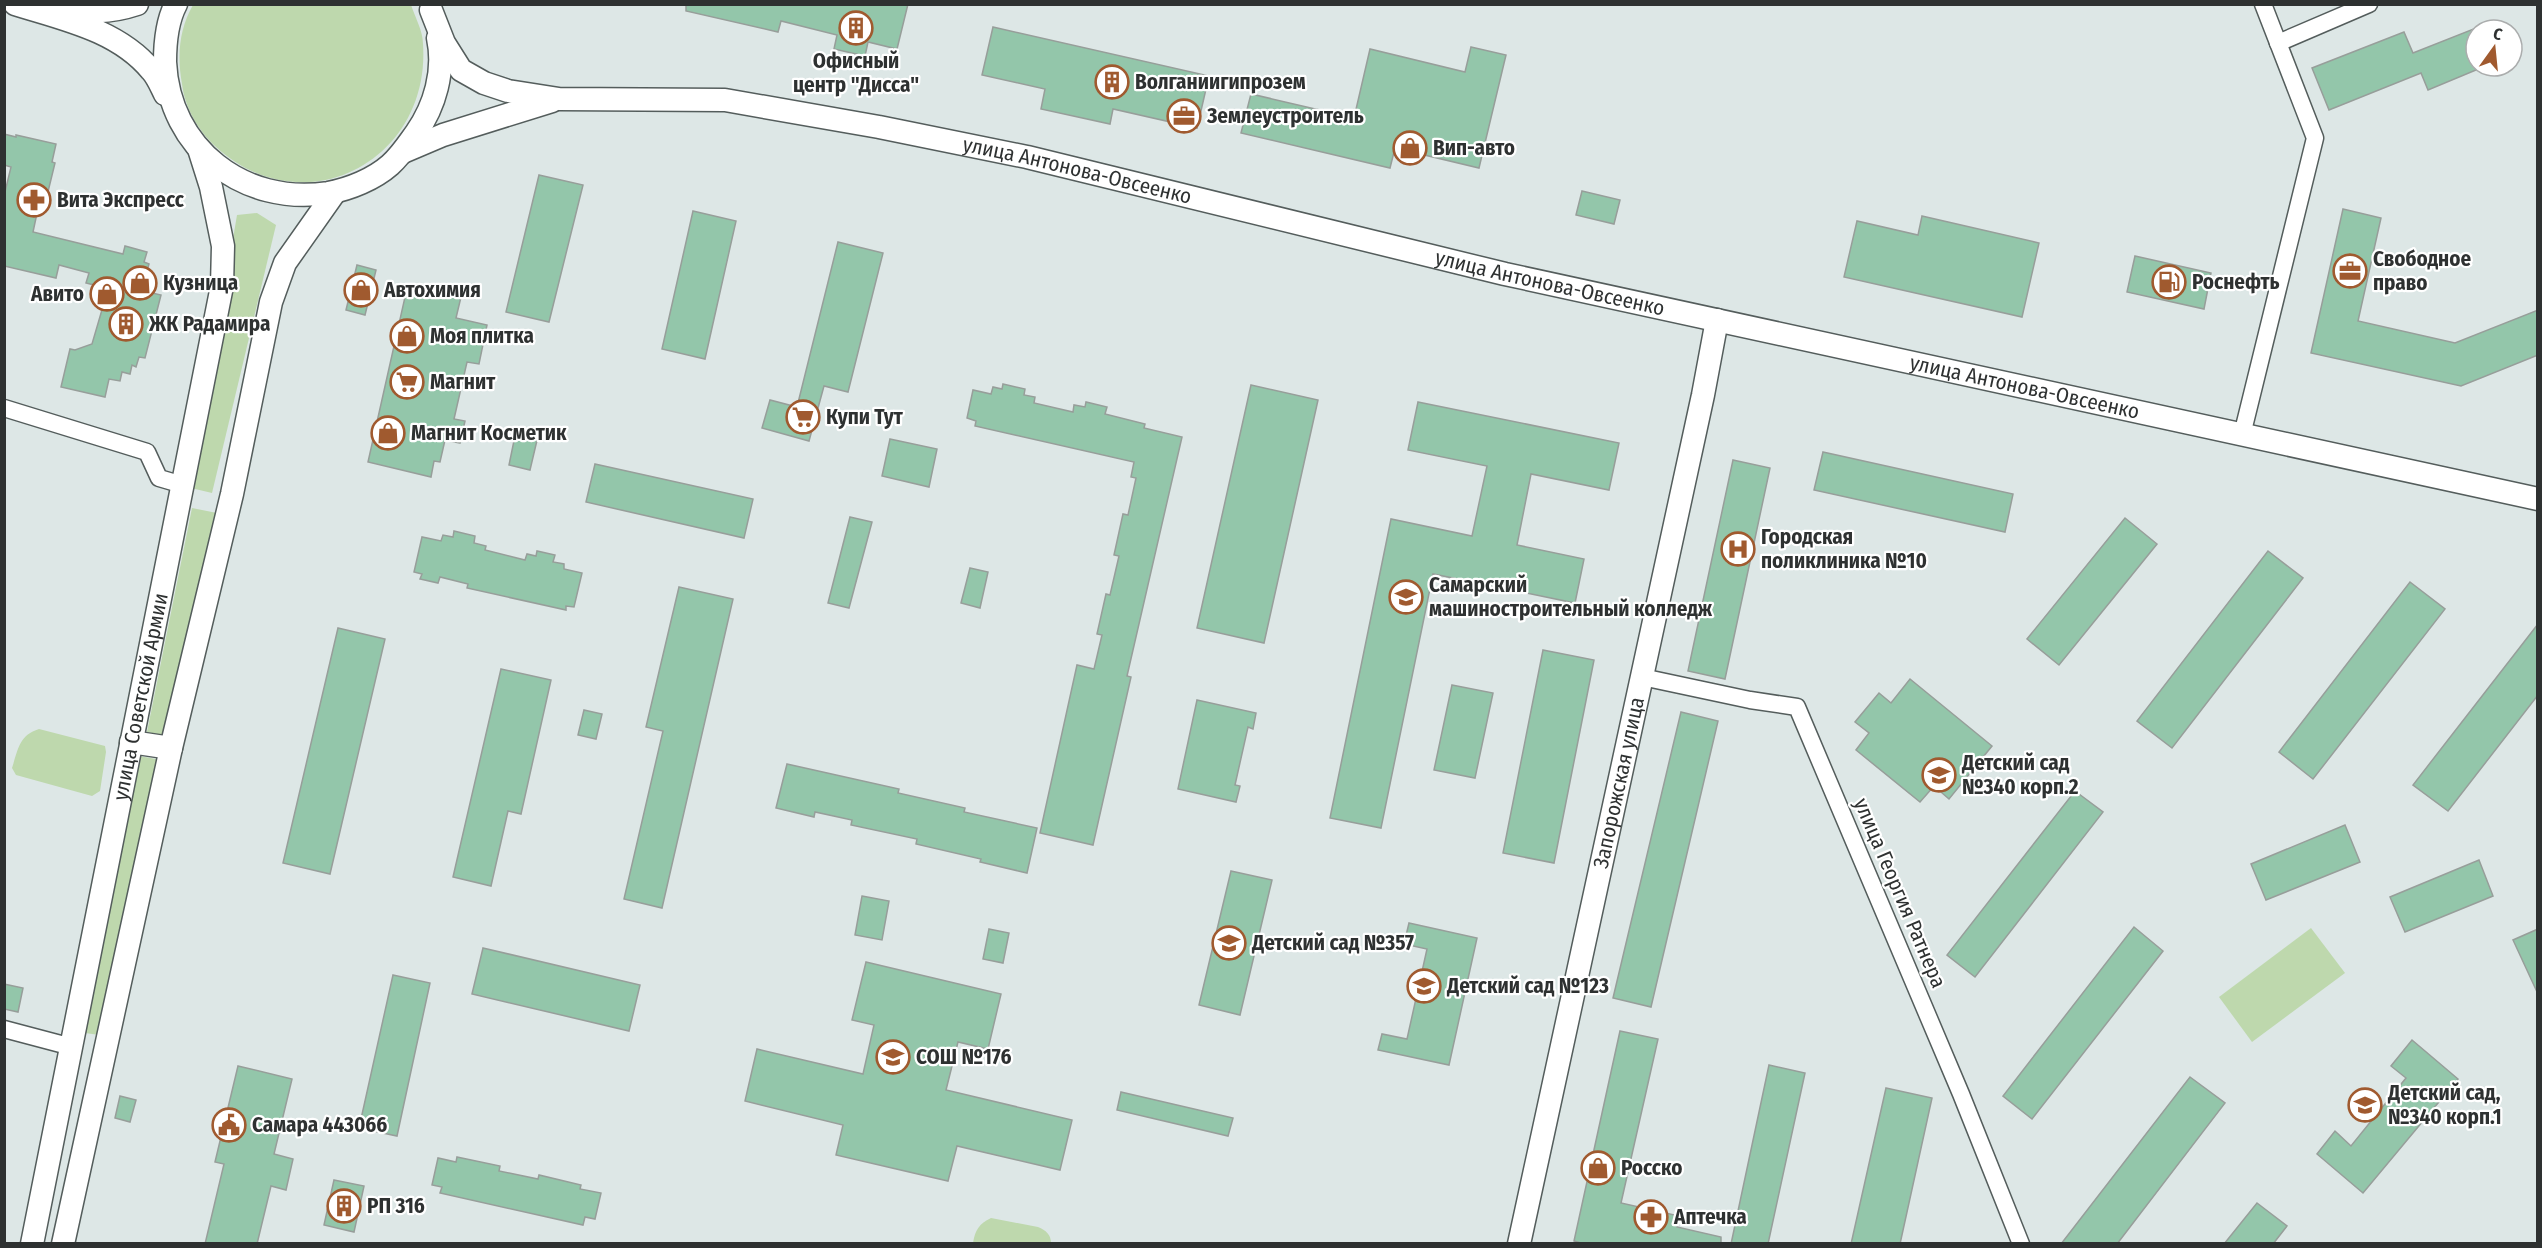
<svg xmlns="http://www.w3.org/2000/svg" width="2542" height="1248" font-family="'Fira Sans Condensed',sans-serif">
  <style>
    .green { fill: #bed8ad }
    .building { fill: #93c6aa; stroke: #979e9a; stroke-width: 1.5 }
    .lines { fill: none; stroke-linecap: round; stroke-linejoin: round }
    .street-casing { stroke: #545d5c; stroke-width: 19 }
    .secondary-casing { stroke: #545d5c; stroke-width: 25 }
    .street { stroke: #fff; stroke-width: 16 }
    .secondary { stroke: #fff; stroke-width: 22 }
    .labels { text-anchor: middle; dominant-baseline: central; stroke-width: 4.5; stroke-linejoin: round; paint-order: stroke }
    .poi-label { font-size: 21px; font-weight: bold; fill: #2e3131; stroke: #fff; text-anchor: start }
    .street-label { font-size: 21px; fill: #2e3131; stroke: #fff }
  </style>
  <rect width="100%" height="100%" fill="#dde7e6"/>
  <g class="green">
    <path d="M 193,5 L 411,5 C 415,17 423,31 423,44 C 431,161 303,228 215,146 C 198,130 185,108 182,84 C 177,56 179,29 193,5 Z"/>
    <polygon points="257,213 276,225 212,493 191,488 237,215"/>
    <polygon points="192,508 217,513 172,737 147,732"/>
    <path d="M 39,729 L 105,746 L 106,752 L 100,791 L 92,796 L 16,775 L 12,768 C 18,750 19,735 39,729 Z"/>
    <polygon points="139,756 167,761 107,1036 85,1033"/>
    <polygon points="2311,928 2345,973 2252,1042 2219,997"/>
    <path d="M 991,1218 L 1038,1227 C 1046,1230 1051,1235 1051,1243 L 973,1243 C 975,1230 979,1224 991,1218 Z"/>
  </g>
  <g class="building">
    <polygon points="686,4 908,4 897,49 868,42 865,56 834,49 837,35 781,21 778,32 686,11"/>
    <polygon points="993,27 1209,76 1197,128 1113,109 1110,124 1041,109 1045,89 982,75"/>
    <polygon points="2476,28 2476,70 2428,90 2421,73 2329,110 2312,68 2404,32 2413,53"/>
    <polygon points="1471,47 1506,55 1479,168 1395,148 1390,168 1241,133 1251,94 1354,118 1370,49 1465,72"/>
    <polygon points="4,134 16,137 16,135 56,144 52,162 55,163 46,200 40,199 33,232 123,254 125,246 147,252 144,262 149,264 144,281 155,284 152,293 161,295 145,358 139,357 136,367 132,365 130,374 122,372 120,381 109,379 105,397 61,387 70,349 75,350 92,344 104,303 94,285 86,283 89,273 59,265 56,278 4,266 4,196 11,167 4,165"/>
    <polygon points="539,175 583,185 549,322 506,312"/>
    <polygon points="1582,191 1620,200 1614,224 1576,215"/>
    <polygon points="2343,209 2381,218 2358,321 2455,343 2538,310 2538,355 2461,386 2311,353"/>
    <polygon points="693,211 736,221 705,359 662,349"/>
    <polygon points="1922,216 2039,243 2022,317 1844,277 1857,221 1918,235"/>
    <polygon points="838,242 883,253 848,392 824,386 809,441 762,428 770,400 797,407"/>
    <polygon points="2135,256 2211,273 2204,309 2127,292"/>
    <polygon points="357,265 376,270 365,315 346,310"/>
    <polygon points="424,287 461,297 456,318 487,325 479,364 467,362 454,419 465,421 460,443 445,440 440,462 434,461 431,477 368,462 405,297 412,298 417,291"/>
    <polygon points="1003,384 1025,389 1024,395 1035,397 1034,403 1073,412 1074,405 1085,407 1086,402 1107,407 1105,414 1145,424 1144,428 1182,437 1127,676 1131,677 1093,845 1040,833 1077,665 1094,669 1102,635 1097,634 1106,594 1110,595 1119,556 1114,555 1123,514 1128,515 1136,478 1131,477 1134,462 975,426 976,421 967,418 973,390 991,394 993,387 1002,389"/>
    <polygon points="1251,385 1318,400 1264,643 1197,628"/>
    <polygon points="1418,402 1619,443 1609,490 1531,474 1517,545 1584,559 1575,603 1433,574 1381,828 1330,818 1391,519 1472,536 1487,466 1408,450"/>
    <polygon points="516,431 538,436 530,470 509,465"/>
    <polygon points="890,439 937,449 929,487 882,476"/>
    <polygon points="1823,452 2013,494 2005,532 1814,490"/>
    <polygon points="1733,460 1770,468 1725,679 1688,671"/>
    <polygon points="595,464 753,499 744,538 586,502"/>
    <polygon points="850,517 872,522 849,608 828,603"/>
    <polygon points="2125,518 2157,544 2059,665 2027,639"/>
    <polygon points="454,531 475,536 474,543 486,546 485,550 525,560 527,554 536,556 537,551 555,555 553,562 564,564 564,569 582,573 574,607 566,606 566,610 467,588 468,584 440,577 438,583 420,579 422,574 414,572 422,537 441,541 443,535 453,537"/>
    <polygon points="2268,551 2303,578 2172,748 2137,721"/>
    <polygon points="970,568 988,572 980,608 961,603"/>
    <polygon points="2410,582 2445,609 2313,779 2279,752"/>
    <polygon points="679,587 733,599 662,908 624,899 663,731 646,727"/>
    <polygon points="2538,624 2538,695 2448,811 2413,785"/>
    <polygon points="338,628 385,639 330,874 283,863"/>
    <polygon points="1543,650 1594,660 1554,863 1503,853"/>
    <polygon points="501,669 551,680 521,814 508,811 491,886 453,877"/>
    <polygon points="1910,679 1992,746 1949,799 1934,786 1920,802 1856,750 1869,733 1855,722 1879,693 1891,703"/>
    <polygon points="1452,685 1493,693 1475,778 1434,770"/>
    <polygon points="1197,700 1256,713 1253,729 1248,727 1235,785 1240,786 1236,802 1178,789"/>
    <polygon points="584,710 602,714 596,739 578,735"/>
    <polygon points="1681,712 1718,721 1651,1007 1613,998"/>
    <polygon points="787,764 899,789 898,793 965,808 964,812 1037,828 1027,873 980,862 981,859 916,844 917,839 851,825 852,820 815,812 814,817 776,808"/>
    <polygon points="2075,791 2103,812 1975,977 1947,955"/>
    <polygon points="2345,825 2360,862 2266,900 2251,864"/>
    <polygon points="2479,860 2493,896 2405,932 2390,897"/>
    <polygon points="1231,871 1272,880 1240,1015 1199,1005"/>
    <polygon points="862,896 889,901 882,940 855,935"/>
    <polygon points="1409,923 1477,938 1449,1065 1378,1050 1382,1034 1407,1039 1427,949 1404,944"/>
    <polygon points="2134,927 2163,951 2032,1119 2003,1096"/>
    <polygon points="989,929 1009,933 1003,963 983,959"/>
    <polygon points="2538,929 2538,994 2513,940"/>
    <polygon points="483,948 640,985 629,1031 472,994"/>
    <polygon points="866,962 1001,994 988,1049 958,1042 946,1090 1072,1120 1060,1170 957,1146 948,1181 836,1155 843,1125 745,1101 757,1049 863,1074 874,1025 852,1020"/>
    <polygon points="393,975 430,983 397,1136 359,1128"/>
    <polygon points="4,984 23,988 18,1012 4,1009"/>
    <polygon points="1620,1031 1658,1039 1621,1203 1679,1216 1677,1227 1721,1237 1721,1244 1584,1244 1574,1241"/>
    <polygon points="2412,1040 2458,1079 2363,1193 2317,1154 2335,1131 2351,1146 2406,1078 2391,1066"/>
    <polygon points="1769,1065 1805,1073 1768,1244 1731,1244"/>
    <polygon points="238,1066 292,1079 274,1154 293,1159 286,1190 271,1186 257,1244 205,1244 224,1164 215,1162"/>
    <polygon points="2190,1077 2225,1103 2117,1244 2061,1244"/>
    <polygon points="1886,1088 1932,1098 1900,1244 1851,1244"/>
    <polygon points="1121,1092 1233,1118 1228,1136 1117,1110"/>
    <polygon points="120,1096 136,1100 130,1122 115,1118"/>
    <polygon points="457,1157 500,1166 499,1171 538,1179 539,1175 581,1185 580,1189 601,1193 595,1219 585,1217 583,1225 440,1193 442,1187 432,1185 438,1158 456,1162"/>
    <polygon points="334,1180 364,1186 354,1232 324,1225"/>
    <polygon points="2257,1203 2287,1226 2273,1244 2224,1244"/>
  </g>
  <g class="lines">
    <g class="street-casing">
      <g id="street">
        <polyline points="2278,43 2369,4"/>
        <polyline points="4,408 147,452 159,478 183,485"/>
        <polyline points="2242,435 2315,138 2263,4"/>
        <polyline points="1642,677 1750,700 1797,707 1961,1094 2021,1244"/>
        <polyline points="4,1029 72,1047"/>
      </g>
    </g>
    <g class="secondary-casing">
      <g id="secondary">
        <path d="M 15,4 C 63,19 118,30 151,70 C 157,76 161,86 165,94"/>
        <path d="M 176,4 C 167,21 165,44 165,62 C 169,149 244,206 328,193 C 350,189 374,179 390,165 C 401,155 408,144 416,133 C 435,106 445,71 438,38"/>
        <path d="M 59,8 C 87,13 110,13 137,4"/>
        <path id="s1" d="M 431,10 L 444,43 L 461,70 L 484,83 L 508,91 L 559,99 L 725,100 L 879,127 L 1027,157 L 1505,274 L 2538,499"/>
        <polyline points="403,152 443,135 552,101"/>
        <polyline points="131,742 171,748"/>
        <path id="s2" d="M 32,1244 L 222,286 L 223,246 L 211,187 L 199,149"/>
        <polyline points="63,1244 171,748 232,494 271,302 285,263 335,192"/>
        <path id="s3" d="M 1519,1244 L 1703,395 L 1717,320"/>
      </g>
    </g>
    <use href="#street" class="street"/>
    <use href="#secondary" class="secondary"/>
  </g>
  <defs>
    <g id="building-ring" transform="scale(1.725)"><circle r="9.5" fill="#fff" stroke="#a05a2f" stroke-width="1.5"/><path d="M-4-6H4V6H1V3H-1V6H-4ZM-2.5-4.3h1.7v1.8h-1.7ZM.8-4.3h1.7v1.8H.8ZM-2.5-1h1.7V.8h-1.7ZM.8-1h1.7V.8H.8Z" fill="#a05a2f"/></g>
    <g id="office-ring" transform="scale(1.725)"><circle r="9.5" fill="#fff" stroke="#a05a2f" stroke-width="1.5"/><path d="M-6-3h4V-5.5h4V-3h4V5H-6ZM-1-4.5V-3h2v-1.5ZM-6 0V1H6V0Z" fill="#a05a2f"/></g>
    <g id="shop-ring" transform="scale(1.725)"><circle r="9.5" fill="#fff" stroke="#a05a2f" stroke-width="1.5"/><path d="M-5-2.5h2.3a2.7 3.5 0 0 1 5.4 0H5L5.5 6h-11ZM-1.5-2.5h3a1.5 2.3 0 0 0-3 0Z" fill="#a05a2f"/></g>
    <g id="pharmacy-ring" transform="scale(1.725)"><circle r="9.5" fill="#fff" stroke="#a05a2f" stroke-width="1.5"/><path d="M-2-6h4v4h4v4h-4v4h-4v-4h-4v-4h4Z" fill="#a05a2f"/></g>
    <g id="fuel-ring" transform="scale(1.725)"><circle r="9.5" fill="#fff" stroke="#a05a2f" stroke-width="1.5"/><path d="M-5.5-6h7V0h2V4h1.3V-2.5L3-4.5l.8-.8L6-3V5H2.5V1h-1V6h-7ZM-4.2-4.7v3.2H.2V-4.7Z" fill="#a05a2f"/></g>
    <g id="supermarket-ring" transform="scale(1.725)"><circle r="9.5" fill="#fff" stroke="#a05a2f" stroke-width="1.5"/><path d="M-6-5.5h2.5l.6 2H6L4.5 2H-2.5L-4.4-4H-6ZM-1.5 3.2a1.3 1.3 0 1 0 .1 0ZM3 3.2a1.3 1.3 0 1 0 .1 0Z" fill="#a05a2f"/></g>
    <g id="hospital-ring" transform="scale(1.725)"><circle r="9.5" fill="#fff" stroke="#a05a2f" stroke-width="1.5"/><path d="M-5-5h3v3.5h4V-5h3V5h-3V1.5h-4V5h-3Z" fill="#a05a2f"/></g>
    <g id="university-ring" transform="scale(1.725)"><circle r="9.5" fill="#fff" stroke="#a05a2f" stroke-width="1.5"/><path d="M0-5L7-2L0 1L-7-2ZM-4 1L0 2.5L4 1V4Q0 6-4 4Z" fill="#a05a2f"/></g>
    <g id="school-ring" transform="scale(1.725)"><circle r="9.5" fill="#fff" stroke="#a05a2f" stroke-width="1.5"/><path d="M0-5L7-2L0 1L-7-2ZM-4 1L0 2.5L4 1V4Q0 6-4 4Z" fill="#a05a2f"/></g>
    <g id="civic-ring" transform="scale(1.725)"><circle r="9.5" fill="#fff" stroke="#a05a2f" stroke-width="1.5"/><path d="M-.6-6.5H3V-4.5H.6V-3L4-1V1h2V6H-6V1h2V-1L-.6-3ZM-1.2 2.5V6h2.4V2.5Z" fill="#a05a2f"/></g>
  </defs>
  <g fill-rule="evenodd">
    <use href="#building-ring" x="856" y="28"/>
    <use href="#building-ring" x="1112" y="82"/>
    <use href="#office-ring" x="1184" y="116"/>
    <use href="#shop-ring" x="1410" y="148"/>
    <use href="#pharmacy-ring" x="34" y="200"/>
    <use href="#office-ring" x="2350" y="271"/>
    <use href="#fuel-ring" x="2169" y="282"/>
    <use href="#shop-ring" x="140" y="283"/>
    <use href="#shop-ring" x="361" y="290"/>
    <use href="#shop-ring" x="107" y="294"/>
    <use href="#building-ring" x="126" y="324"/>
    <use href="#shop-ring" x="407" y="336"/>
    <use href="#supermarket-ring" x="407" y="382"/>
    <use href="#supermarket-ring" x="803" y="417"/>
    <use href="#shop-ring" x="388" y="433"/>
    <use href="#hospital-ring" x="1738" y="549"/>
    <use href="#university-ring" x="1406" y="597"/>
    <use href="#school-ring" x="1939" y="775"/>
    <use href="#school-ring" x="1229" y="943"/>
    <use href="#school-ring" x="1424" y="986"/>
    <use href="#school-ring" x="893" y="1057"/>
    <use href="#school-ring" x="2365" y="1105"/>
    <use href="#civic-ring" x="229" y="1125"/>
    <use href="#shop-ring" x="1598" y="1168"/>
    <use href="#building-ring" x="344" y="1206"/>
    <use href="#pharmacy-ring" x="1651" y="1217"/>
  </g>
  <g class="labels">
    <g class="poi-label">
      <text x="856" y="61" text-anchor="middle">Офисный<tspan x="856" dy="24">центр "Дисса"</tspan></text>
      <text x="1135" y="82">Волганиигипрозем</text>
      <text x="1207" y="116">Землеустроитель</text>
      <text x="1433" y="148">Вип-авто</text>
      <text x="57" y="200">Вита Экспресс</text>
      <text x="2373" y="259">Свободное<tspan x="2373" dy="24">право</tspan></text>
      <text x="2192" y="282">Роснефть</text>
      <text x="163" y="283">Кузница</text>
      <text x="384" y="290">Автохимия</text>
      <text x="84" y="294" text-anchor="end">Авито</text>
      <text x="149" y="324">ЖК Радамира</text>
      <text x="430" y="336">Моя плитка</text>
      <text x="430" y="382">Магнит</text>
      <text x="826" y="417">Купи Тут</text>
      <text x="411" y="433">Магнит Косметик</text>
      <text x="1761" y="537">Городская<tspan x="1761" dy="24">поликлиника №10</tspan></text>
      <text x="1429" y="585">Самарский<tspan x="1429" dy="24">машиностроительный колледж</tspan></text>
      <text x="1962" y="763">Детский сад<tspan x="1962" dy="24">№340 корп.2</tspan></text>
      <text x="1252" y="943">Детский сад №357</text>
      <text x="1447" y="986">Детский сад №123</text>
      <text x="916" y="1057">СОШ №176</text>
      <text x="2388" y="1093">Детский сад,<tspan x="2388" dy="24">№340 корп.1</tspan></text>
      <text x="252" y="1125">Самара 443066</text>
      <text x="1621" y="1168">Росско</text>
      <text x="367" y="1206">РП 316</text>
      <text x="1674" y="1217">Аптечка</text>
    </g>
    <g class="street-label">
      <text stroke="none"><textPath href="#s1" startOffset="696">улица Антонова-Овсеенко</textPath></text>
      <text stroke="none"><textPath href="#s1" startOffset="1182">улица Антонова-Овсеенко</textPath></text>
      <text stroke="none"><textPath href="#s1" startOffset="1668">улица Антонова-Овсеенко</textPath></text>
      <text stroke="none"><textPath href="#s2" startOffset="558">улица Советской Армии</textPath></text>
      <text stroke="none"><textPath href="#s3" startOffset="472">Запорожская улица</textPath></text>
      <text transform="translate(1900 893) rotate(67)">улица Георгия Ратнера</text>
    </g>
  </g>
  <rect width="2542" height="1248" fill="none" stroke="#2e3131" stroke-width="12"/>
  <g transform="translate(2494 48) rotate(15)"><circle r="28" fill="#ffffff" stroke="#abadad" stroke-width="1.5"/>
  <path d="M0-4.5L10 22L0 15L-10 22Z" fill="#a05a2f"/>
  <text y="-9" font-size="16" font-weight="bold" text-anchor="middle" fill="#2e3131">С</text>
  </g>
</svg>
